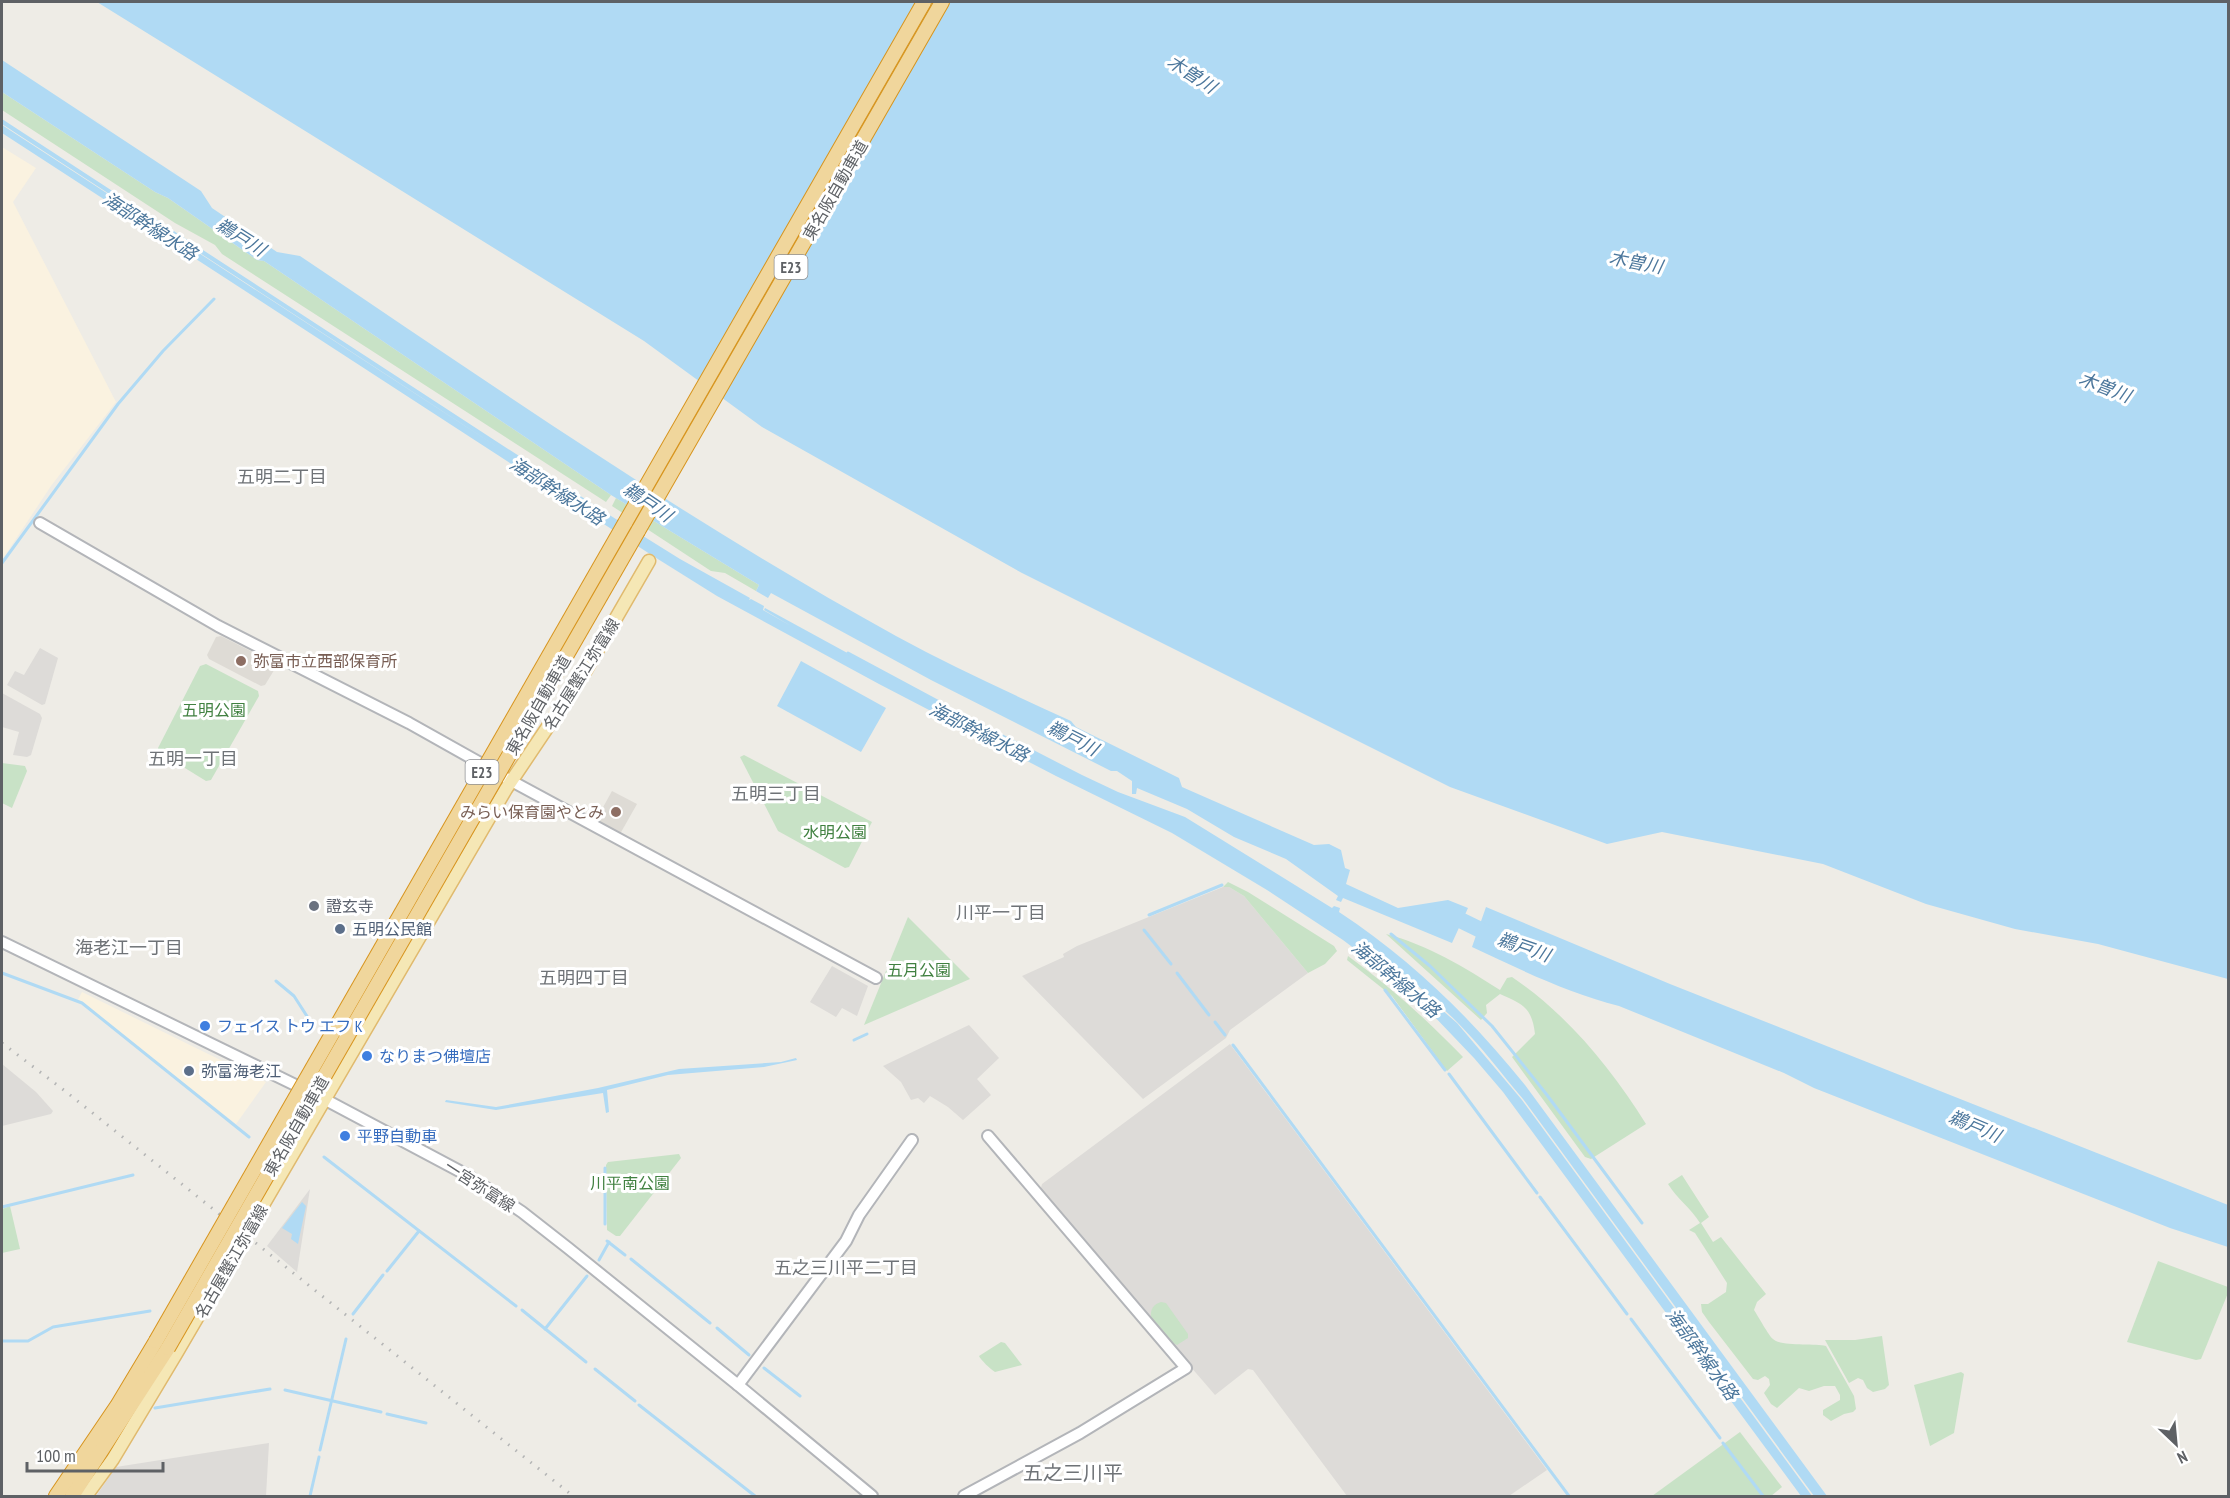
<svg xmlns="http://www.w3.org/2000/svg" width="2230" height="1498" font-family="'PT Sans Narrow','Noto Sans JP',sans-serif">
  <style>
    .commercial { fill: #faf2e0 }
    .industrial { fill: #dddbd8 }
    .education { fill: #dedbd5 }
    .green { fill: #c8e2c6 }
    .water { fill: #b0daf4 }
    .lines { fill: none; stroke-linecap: round; stroke-linejoin: round }
    .stream { stroke: #b0daf4; stroke-width: 3 }
    .river { stroke: #b0daf4; stroke-width: 16 }
    .secondary-casing { stroke: #b3b5b9; stroke-width: 14 }
    .primary-casing { stroke: #e0ba6e; stroke-width: 15 }
    .highway-casing { stroke: #d7941d; stroke-width: 16 }
    .secondary { stroke: #fff; stroke-width: 10 }
    .primary { stroke: #f5e7b5; stroke-width: 12 }
    .highway { stroke: #f0d69c; stroke-width: 14 }
    .rail { stroke: #b4b5b5; stroke-width: 3; stroke-dasharray: 1.5 8; stroke-linecap: butt }
    .highway-bridge-casing { stroke: #d7941d; stroke-width: 16; stroke-linecap: butt }
    .highway-bridge { stroke: #f0d69c; stroke-width: 14 }
    .education-dot { fill: #8d6e63; stroke: #fff; stroke-width: 2 }
    .worship-dot { fill: #6b7280; stroke: #fff; stroke-width: 2 }
    .service-dot { fill: #5c6f8a; stroke: #fff; stroke-width: 2 }
    .shop-dot { fill: #3f7fe0; stroke: #fff; stroke-width: 2 }
    .labels { text-anchor: middle; dominant-baseline: central; stroke-width: 6; stroke-linejoin: round; paint-order: stroke }
    .shield { fill: #fff; stroke: #8e9093; stroke-width: 1.5 }
    .shield-label { font-size: 15px; font-weight: bold; fill: #5e6165 }
    .street-label { font-size: 16px; fill: #5e6165; stroke: #fff }
    .education-label { font-size: 16px; fill: #785e54; stroke: #fff; text-anchor: start }
    .park-label { font-size: 16px; fill: #418141; stroke: #fff }
    .worship-label { font-size: 16px; fill: #5b616d; stroke: #fff; text-anchor: start }
    .service-label { font-size: 16px; fill: #4e5e75; stroke: #fff; text-anchor: start }
    .shop-label { font-size: 16px; fill: #366cbe; stroke: #fff; text-anchor: start }
    .water-label { font-size: 18px; font-style: italic; fill: #4c779c; stroke: #fff }
    .neighbourhood-label { font-size: 18px; fill: #6f7377; stroke: #fff }
    .quarter-label { font-size: 20px; fill: #6f7377; stroke: #fff }
  </style>
  <rect width="100%" height="100%" fill="#eeece6"/>
  <g class="commercial">
    <polygon points="2,147 36,168 13,202 116,402 51,486 2,560"/>
    <polygon points="82,992 198,1049 266,1082 236,1124 78,1000"/>
  </g>
  <g class="industrial">
    <polygon points="40,648 58,658 45,704 42,705 7,685 15,671 24,675"/>
    <polygon points="2,693 40,714 42,718 31,755 27,757 13,755 19,732 2,727"/>
    <polygon points="1223,887 1229,887 1244,896 1308,973 1230,1030 1226,1038 1143,1099 1022,976 1064,957 1063,954 1077,946"/>
    <polygon points="832,966 868,986 857,1016 842,1008 836,1017 810,1002"/>
    <polygon points="969,1025 999,1058 977,1079 991,1095 963,1120 948,1107 930,1096 924,1103 918,1098 911,1100 901,1082 883,1066"/>
    <polygon points="1230,1044 1547,1470 1509,1496 1347,1496 1253,1370 1248,1369 1215,1395 1040,1192 1042,1184"/>
    <polygon points="2,1064 36,1092 53,1111 51,1114 2,1126"/>
    <polygon points="310,1189 297,1272 267,1246"/>
    <polygon points="269,1443 266,1496 96,1496 116,1467"/>
  </g>
  <g class="education">
    <polygon points="221,636 274,663 276,667 265,685 261,686 209,659 207,655 216,637"/>
    <polygon points="612,791 637,804 620,834 596,820"/>
  </g>
  <g class="green">
    <polygon points="2,92 155,192 168,198 257,260 264,261 611,495 606,502 222,254 215,245 175,223 2,110"/>
    <polygon points="616,498 759,585 756,591 725,573 711,571 612,506"/>
    <polygon points="206,664 258,691 259,696 211,780 206,781 159,752 158,748 200,666"/>
    <polygon points="744,755 872,822 849,867 845,868 778,831 740,757"/>
    <polygon points="2,763 25,766 27,771 12,808 2,803"/>
    <polygon points="1228,882 1248,892 1334,946 1337,951 1325,964 1308,973 1244,896 1229,887 1223,887"/>
    <polygon points="908,917 970,979 864,1025"/>
    <path d="M 1386,934 C 1428,945 1464,967 1500,990 L 1507,978 L 1512,977 C 1567,1014 1611,1068 1646,1124 L 1591,1159 L 1585,1157 L 1512,1057 L 1535,1034 C 1532,1008 1523,1004 1500,994 L 1486,1005 L 1487,1013 L 1481,1020 Z"/>
    <path d="M 1348,956 C 1390,986 1427,1020 1463,1057 L 1447,1071 L 1392,996 L 1347,960 Z"/>
    <polygon points="679,1154 681,1158 620,1236 616,1236 607,1230 606,1165 608,1162"/>
    <path d="M 1682,1175 L 1709,1217 L 1701,1223 L 1713,1242 L 1721,1237 L 1766,1294 L 1757,1302 L 1754,1310 C 1758,1316 1769,1336 1773,1339 C 1781,1347 1814,1343 1826,1346 L 1854,1396 L 1856,1409 L 1853,1412 L 1844,1414 L 1831,1421 L 1823,1415 L 1823,1410 L 1840,1400 L 1840,1395 L 1835,1386 L 1824,1386 L 1809,1391 L 1799,1388 L 1777,1408 L 1771,1404 L 1764,1393 L 1770,1385 L 1769,1379 L 1765,1376 L 1758,1380 L 1753,1379 L 1709,1322 L 1702,1312 L 1701,1304 L 1708,1304 L 1726,1292 L 1727,1283 L 1695,1233 L 1689,1230 L 1700,1223 C 1691,1208 1677,1199 1668,1184 Z"/>
    <polygon points="10,1206 20,1249 2,1253 2,1209"/>
    <polygon points="2158,1261 2228,1287 2228,1293 2201,1359 2196,1360 2127,1342"/>
    <path d="M 1161,1302 L 1166,1303 L 1188,1334 L 1188,1338 L 1177,1345 L 1173,1343 L 1151,1317 C 1150,1309 1154,1304 1161,1302 Z"/>
    <polygon points="1882,1336 1889,1385 1885,1389 1873,1392 1867,1388 1863,1380 1858,1378 1849,1383 1825,1340 1855,1340"/>
    <path d="M 1001,1342 L 1005,1343 L 1022,1365 L 995,1372 C 991,1370 980,1359 979,1356 Z"/>
    <polygon points="1961,1372 1964,1374 1954,1433 1930,1446 1914,1385"/>
    <polygon points="1740,1432 1782,1487 1771,1496 1652,1496"/>
  </g>
  <g class="water">
    <polygon points="97,2 2228,2 2228,979 2098,944 2015,929 1926,904 1823,864 1662,832 1607,844 1450,787 1022,573 762,427 644,341"/>
    <path d="M 2,60 L 201,191 L 212,208 L 277,252 L 300,256 C 495,387 689,522 896,636 C 953,667 1012,694 1071,721 L 1076,727 L 1179,778 L 1182,787 L 1314,845 L 1329,844 L 1341,850 L 1345,868 L 1350,870 L 1346,884 L 1398,908 L 1448,900 L 1468,908 L 1452,943 L 1343,898 L 1341,902 L 1336,900 L 1338,896 L 1286,859 L 1234,837 L 1187,809 L 1137,788 L 1136,794 L 1132,794 L 1132,781 L 1117,771 L 1111,771 L 931,680 L 771,593 L 768,598 L 756,591 L 759,585 L 611,495 L 264,261 L 257,260 L 168,198 L 155,192 L 2,92 Z"/>
    <path d="M 2,119 L 611,516 L 680,559 L 750,598 L 749,600 L 751,599 L 764,606 L 763,610 L 791,626 L 764,610 L 765,608 L 895,679 L 1082,775 L 1118,792 L 1185,817 L 1332,908 L 1334,906 L 1340,908 L 1339,912 C 1413,961 1470,1017 1525,1085 L 1827,1496 L 1814,1496 L 1523,1099 C 1501,1073 1481,1046 1457,1022 C 1431,996 1403,972 1373,950 L 1457,1023 L 1522,1100 L 1812,1496 L 1801,1496 L 1503,1092 L 1474,1058 L 1409,990 L 1343,940 L 1267,890 L 1172,833 L 1056,776 L 879,684 L 717,596 L 653,556 L 2,133 L 2,125 L 591,508 L 2,124 Z"/>
    <polygon points="801,661 886,708 861,752 777,706"/>
    <path d="M 1486,907 L 1670,984 L 2228,1205 L 2228,1247 L 2170,1228 L 1814,1088 L 1784,1073 L 1619,1006 C 1568,993 1519,969 1472,947 Z"/>
    <polygon points="796,1058 797,1060 764,1067 668,1075 607,1090 609,1112 606,1113 603,1093 496,1110 445,1102 446,1100 496,1107 598,1088 679,1069 781,1062"/>
    <polygon points="302,1202 306,1206 298,1244 291,1239 292,1234 282,1228"/>
  </g>
  <g class="lines">
    <g class="stream">
      <polyline points="2,563 118,404 163,351 214,299"/>
      <polyline points="848,653 943,704"/>
      <polyline points="1149,915 1222,885"/>
      <polyline points="1144,930 1171,964"/>
      <polyline points="1391,934 1430,966 1492,1026 1547,1095 1642,1223"/>
      <polyline points="2,973 82,1003 249,1137"/>
      <polyline points="1177,973 1209,1015"/>
      <polyline points="276,981 294,996 312,1024"/>
      <polyline points="1385,990 1445,1070"/>
      <polyline points="1215,1022 1225,1035"/>
      <polyline points="854,1040 867,1034"/>
      <polyline points="1233,1045 1569,1496"/>
      <polyline points="1449,1074 1537,1193"/>
      <polyline points="324,1157 516,1306"/>
      <polyline points="605,1168 605,1224"/>
      <polyline points="1540,1197 1627,1314"/>
      <polyline points="2,1207 133,1175"/>
      <polyline points="607,1241 625,1255"/>
      <polyline points="631,1259 710,1323"/>
      <polyline points="599,1260 609,1242"/>
      <polyline points="387,1271 419,1231"/>
      <polyline points="522,1310 586,1362"/>
      <polyline points="353,1314 383,1275"/>
      <polyline points="1631,1319 1720,1438"/>
      <polyline points="717,1328 749,1355"/>
      <polyline points="545,1329 587,1276"/>
      <polyline points="2,1341 28,1341 53,1327 150,1311"/>
      <polyline points="764,1368 800,1396"/>
      <polyline points="595,1369 635,1401"/>
      <polyline points="285,1390 381,1412"/>
      <polyline points="639,1405 755,1496"/>
      <polyline points="155,1408 270,1389"/>
      <polyline points="387,1414 426,1423"/>
      <polyline points="1723,1443 1763,1496"/>
      <polyline points="320,1450 346,1339"/>
      <polyline points="310,1496 319,1457"/>
    </g>
    <polyline class="river" points="1441,915 1450,915 1497,938"/>
    <g class="secondary-casing">
      <g id="secondary">
        <polyline points="40,523 218,626 409,723 491,769"/>
        <polyline points="504,777 876,978"/>
        <polyline points="2,942 324,1099 467,1175 522,1212 568,1248 738,1385 872,1496"/>
        <polyline points="738,1385 846,1241 859,1215 912,1140"/>
        <polyline points="964,1496 1080,1433 1186,1368 988,1136"/>
      </g>
    </g>
    <g class="primary-casing">
      <polyline id="primary" points="86,1496 113,1459 176,1354 506,789 586,670 649,561"/>
    </g>
    <g class="highway-casing">
      <g id="highway">
        <polyline points="625,523 924,2"/>
        <polyline points="638,531 942,2"/>
        <polyline points="56,1496 117,1406 156,1341"/>
        <polyline points="72,1496 168,1348"/>
      </g>
    </g>
    <use href="#secondary" class="secondary"/>
    <use href="#primary" class="primary"/>
    <use href="#highway" class="highway"/>
    <polyline class="rail" points="2,1043 65,1091 573,1496"/>
    <g class="highway-bridge-casing">
      <g id="highway-bridge">
        <polyline points="156,1341 625,523"/>
        <polyline points="168,1348 638,531"/>
      </g>
    </g>
    <use href="#highway-bridge" class="highway-bridge"/>
  </g>
  <g class="education-dot">
    <circle cx="241" cy="661" r="6"/>
    <circle cx="616" cy="812" r="6"/>
  </g>
  <circle class="worship-dot" cx="314" cy="906" r="6"/>
  <g class="service-dot">
    <circle cx="340" cy="929" r="6"/>
    <circle cx="189" cy="1071" r="6"/>
  </g>
  <g class="shop-dot">
    <circle cx="205" cy="1026" r="6"/>
    <circle cx="367" cy="1056" r="6"/>
    <circle cx="345" cy="1136" r="6"/>
  </g>
  <g class="labels">
    <g class="shield">
      <rect x="774.5" y="255" width="33" height="24" rx="4.5"/>
      <rect x="465.5" y="760" width="33" height="24" rx="4.5"/>
    </g>
    <g class="shield-label">
      <text x="791" y="267">E23</text>
      <text x="482" y="772">E23</text>
    </g>
    <g class="street-label">
      <text transform="translate(835 190) rotate(-60)">東名阪自動車道</text>
      <text transform="translate(581 674) rotate(-58)">名古屋蟹江弥富線</text>
      <text transform="translate(538 705) rotate(-60)">東名阪自動車道</text>
      <text transform="translate(296 1126) rotate(-60)">東名阪自動車道</text>
      <text transform="translate(480 1186) rotate(33)">一宮弥富線</text>
      <text transform="translate(231 1261) rotate(-60)">名古屋蟹江弥富線</text>
    </g>
    <g class="education-label">
      <text x="253" y="661">弥富市立西部保育所</text>
      <text x="604" y="812" text-anchor="end">みらい保育園やとみ</text>
    </g>
    <g class="park-label">
      <text x="214" y="710">五明公園</text>
      <text x="835" y="832">水明公園</text>
      <text x="919" y="970">五月公園</text>
      <text x="630" y="1183">川平南公園</text>
    </g>
    <g class="worship-label">
      <text x="326" y="906">證玄寺</text>
    </g>
    <g class="service-label">
      <text x="352" y="929">五明公民館</text>
      <text x="201" y="1071">弥富海老江</text>
    </g>
    <g class="shop-label">
      <text x="217" y="1026">フェイス トウ エフ K</text>
      <text x="379" y="1056">なりまつ佛壇店</text>
      <text x="357" y="1136">平野自動車</text>
    </g>
    <g class="water-label">
      <text transform="translate(1192 74) rotate(33)">木曽川</text>
      <text transform="translate(150 226) rotate(33)">海部幹線水路</text>
      <text transform="translate(241 237) rotate(32)">鵜戸川</text>
      <text transform="translate(1636 262) rotate(11)">木曽川</text>
      <text transform="translate(2105 387) rotate(21)">木曽川</text>
      <text transform="translate(557 491) rotate(33)">海部幹線水路</text>
      <text transform="translate(648 502) rotate(34)">鵜戸川</text>
      <text transform="translate(979 732) rotate(27)">海部幹線水路</text>
      <text transform="translate(1073 738) rotate(27)">鵜戸川</text>
      <text transform="translate(1524 947) rotate(19)">鵜戸川</text>
      <text transform="translate(1396 979) rotate(40)">海部幹線水路</text>
      <text transform="translate(1975 1126) rotate(23)">鵜戸川</text>
      <text transform="translate(1702 1354) rotate(54)">海部幹線水路</text>
    </g>
    <g class="neighbourhood-label">
      <text x="282" y="476">五明二丁目</text>
      <text x="193" y="758">五明一丁目</text>
      <text x="776" y="793">五明三丁目</text>
      <text x="1001" y="912">川平一丁目</text>
      <text x="129" y="947">海老江一丁目</text>
      <text x="584" y="977">五明四丁目</text>
      <text x="846" y="1267">五之三川平二丁目</text>
    </g>
    <g class="quarter-label">
      <text x="1073" y="1473">五之三川平</text>
    </g>
  </g>
  <rect width="2230" height="1498" fill="none" stroke="#5e6165" stroke-width="6"/>
  <g transform="translate(2176 1444) rotate(154)" stroke="#ffffff" stroke-width="4.5" paint-order="stroke">
  <path d="M0-4.5L10 22L0 15L-10 22Z" fill="#5e6165"/>
  <text y="-9" font-size="16" font-weight="bold" text-anchor="middle" fill="#5e6165">N</text>
  </g>
  <path d="M27 1462v9h136v-9" fill="none" stroke="#5e6165" stroke-width="3"/>
  <text x="36" y="1462" font-size="18" fill="#5e6165" stroke="#ffffff" stroke-width="4.5" paint-order="stroke">100 m</text>
</svg>
